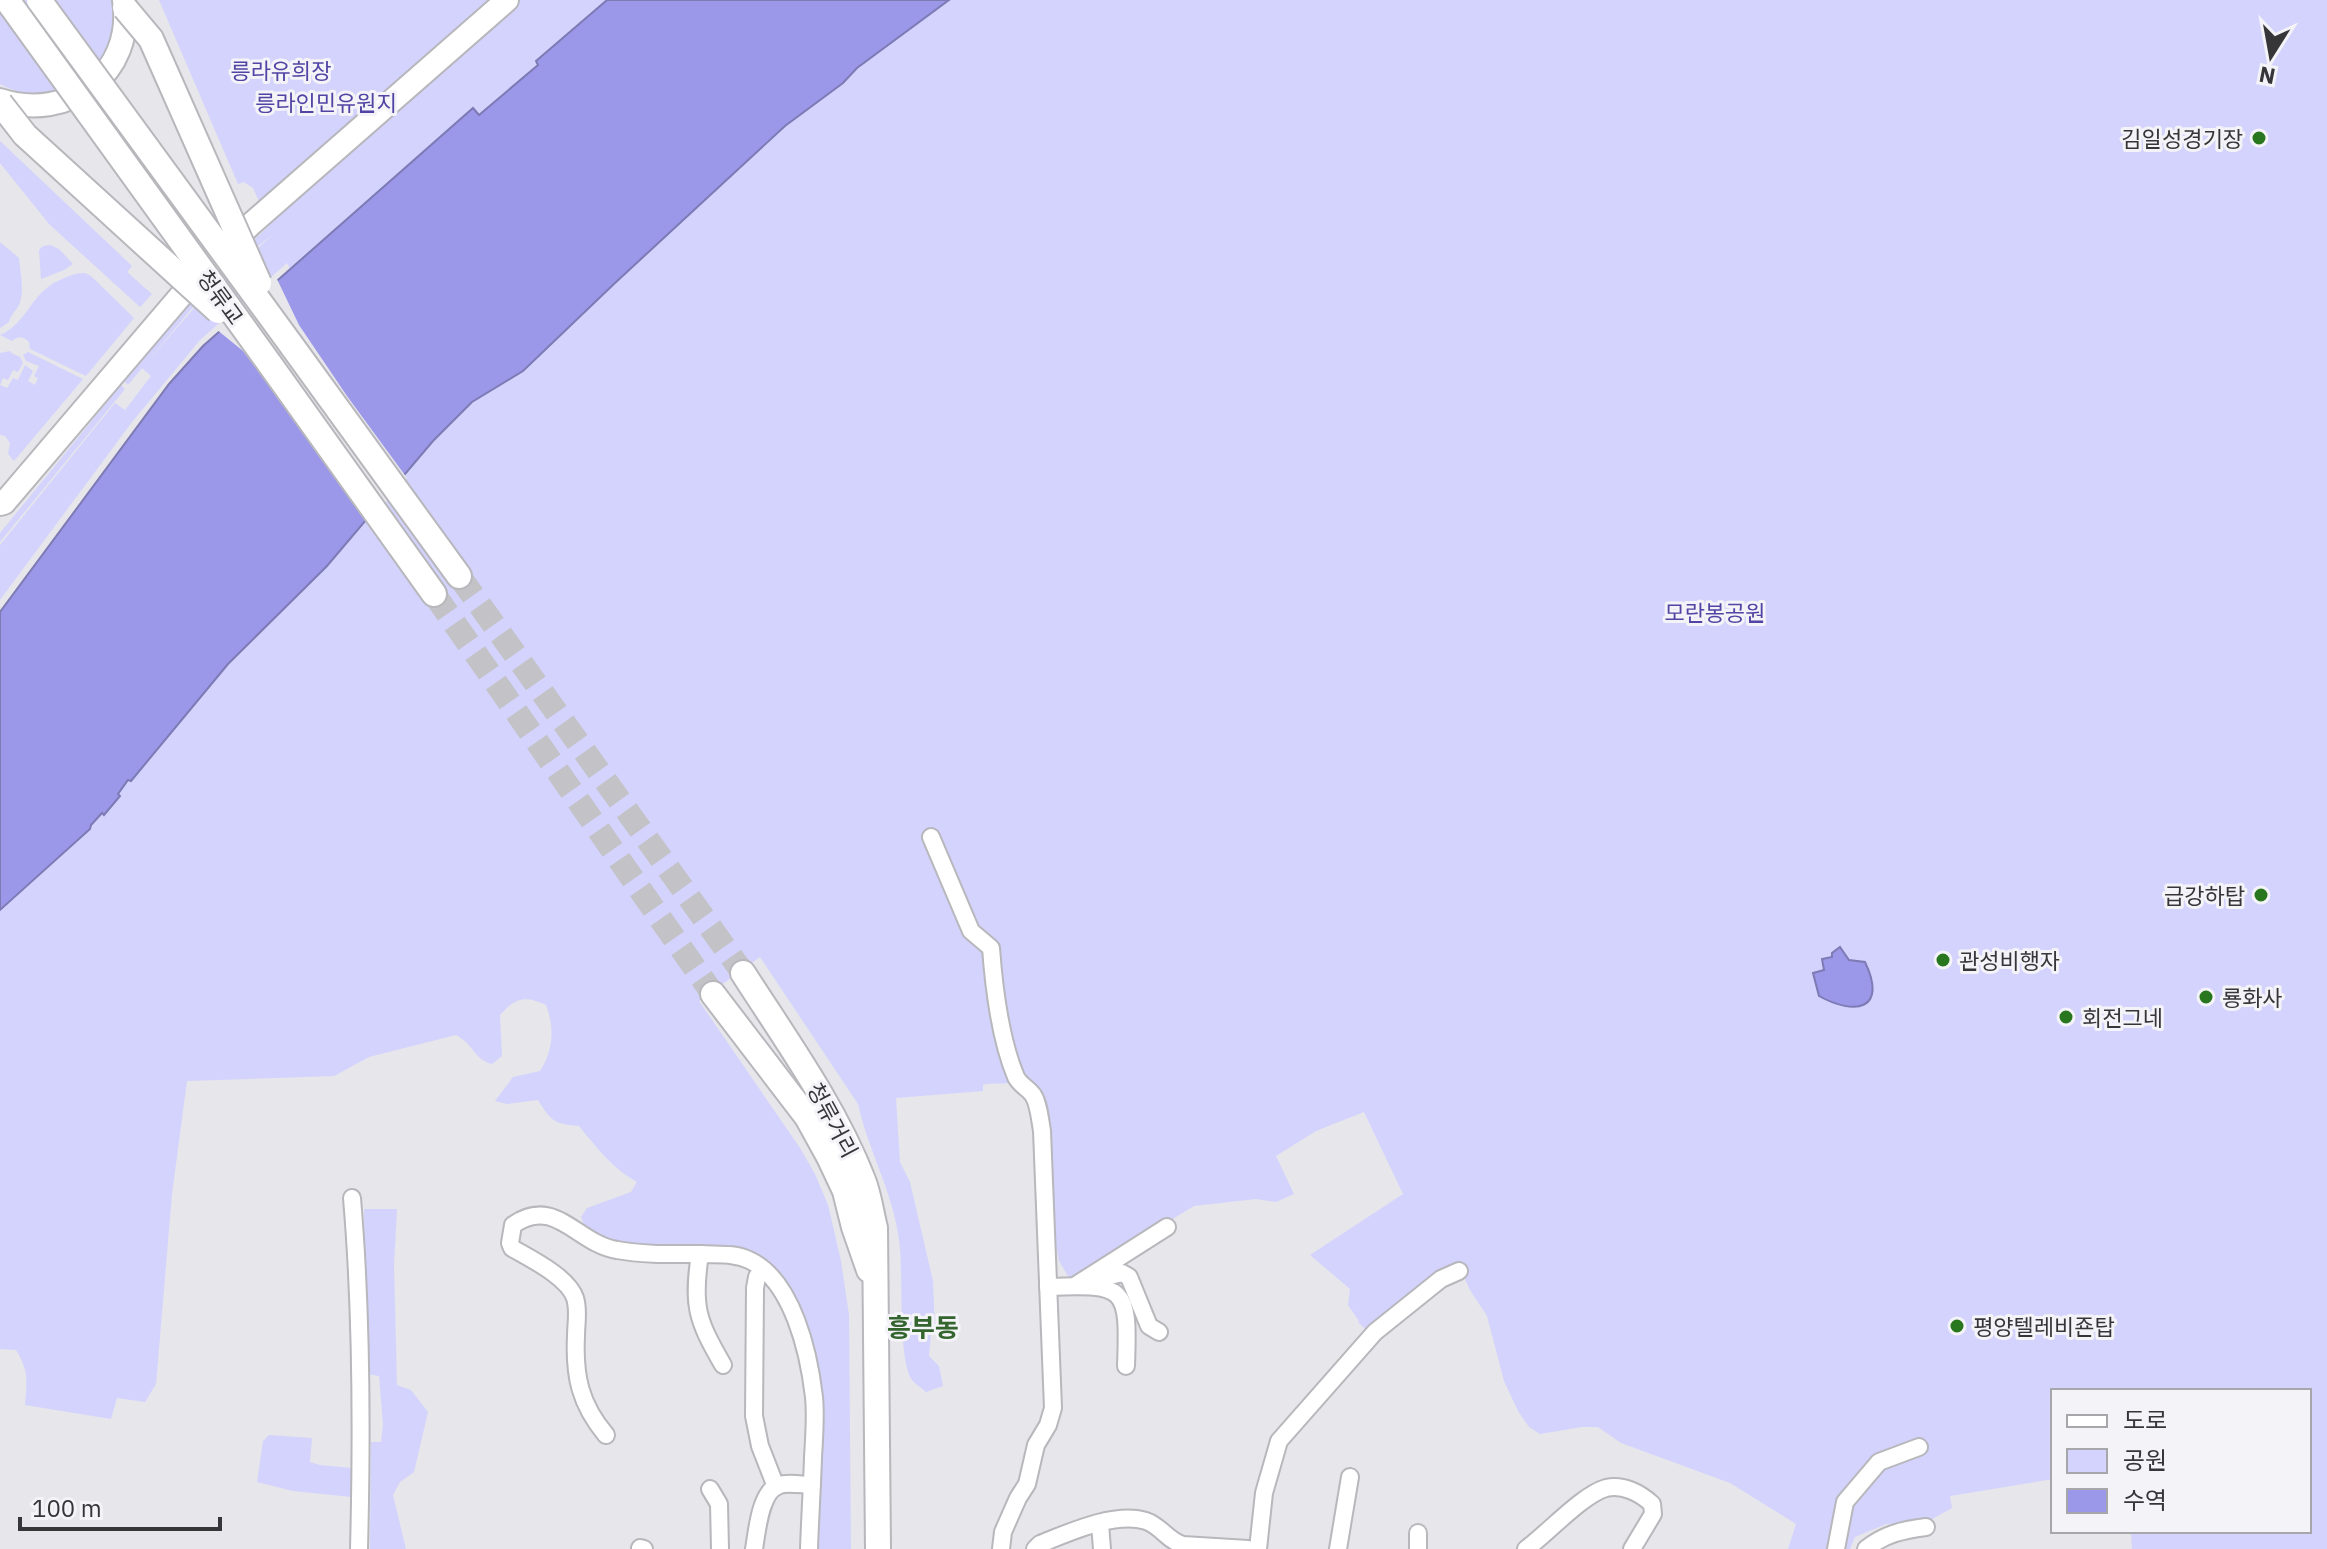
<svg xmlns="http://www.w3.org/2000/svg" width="2327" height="1549" font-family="'IBM Plex Sans','Noto Sans KR',sans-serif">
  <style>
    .green { fill: #d3d3fe }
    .water { fill: #9b97e9; stroke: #7d7ab4; stroke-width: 2 }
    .pier { fill: #e6e6eb }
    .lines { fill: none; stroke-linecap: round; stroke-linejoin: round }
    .primary-tunnel { stroke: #c3c3c7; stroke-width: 24; stroke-dasharray: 24 12; stroke-linecap: butt }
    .street-casing { stroke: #b7b7bc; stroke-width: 20 }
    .secondary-casing { stroke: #b7b7bc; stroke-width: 26 }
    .primary-casing { stroke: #b7b7bc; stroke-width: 28 }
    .street { stroke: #fff; stroke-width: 16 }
    .secondary { stroke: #fff; stroke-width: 22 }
    .primary { stroke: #fff; stroke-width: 24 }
    .primary-bridge-casing { stroke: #b7b7bc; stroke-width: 28; stroke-linecap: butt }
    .primary-bridge { stroke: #fff; stroke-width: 24 }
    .poi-dot { fill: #28761d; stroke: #f3f3f8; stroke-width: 3 }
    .labels { text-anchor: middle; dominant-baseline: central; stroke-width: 6; stroke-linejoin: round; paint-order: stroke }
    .park-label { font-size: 22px; fill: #5244a4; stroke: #f3f3f8 }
    .poi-label { font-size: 22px; fill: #363638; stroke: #f3f3f8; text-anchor: start }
    .street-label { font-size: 22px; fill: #363638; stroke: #f3f3f8 }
    .quarter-label { font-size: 26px; font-weight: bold; fill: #34652e; stroke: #f3f3f8 }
  </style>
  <rect width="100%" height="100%" fill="#e6e6eb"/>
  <g class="green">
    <path d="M 0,0 L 111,0 C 123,65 61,117 0,84 Z"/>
    <polygon points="159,0 607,0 536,61 538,64 479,115 472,109 290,269 287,263 200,340 132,422 0,600 0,545 115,403 125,410 151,376 142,368 209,291 274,234 242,258 208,289 128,385 124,381 204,286 270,225 253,188 244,182 238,184"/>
    <path d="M 949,0 L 2327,0 L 2327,1549 L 2132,1549 L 2131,1531 L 2309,1531 L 2309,1391 L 2053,1391 L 2053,1479 L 1950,1496 L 1952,1508 L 1927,1522 L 1886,1524 L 1855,1537 L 1850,1549 L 1788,1549 L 1796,1524 L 1730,1483 L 1621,1443 L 1598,1427 L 1582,1427 L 1540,1434 L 1529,1427 L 1518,1411 L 1504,1381 L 1487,1316 L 1470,1290 L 1464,1277 L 1451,1268 L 1367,1331 L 1358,1322 L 1359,1321 L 1348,1305 L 1350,1289 L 1310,1255 L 1403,1194 L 1364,1112 L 1316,1131 L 1276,1156 L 1294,1194 L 1276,1202 L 1256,1199 L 1194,1206 L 1071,1281 L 1059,1261 L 1055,1240 L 1043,1100 L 1033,1082 L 986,1084 L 983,1085 L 983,1091 L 896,1098 L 900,1162 L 910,1182 L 933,1281 L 935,1332 L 931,1333 L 929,1356 L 939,1366 L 943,1386 L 926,1392 C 922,1388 915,1384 912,1380 C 897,1358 904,1271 899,1240 C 893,1192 868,1150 858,1104 L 760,957 L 699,1001 L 800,1148 L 815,1174 L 828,1205 L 841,1261 L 849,1315 L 851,1549 L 815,1549 L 811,1348 L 799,1306 L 790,1293 L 731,1250 L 695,1246 L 669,1247 L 615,1243 L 587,1231 L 581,1217 L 587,1208 L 631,1192 L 637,1182 C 612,1168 597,1148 579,1126 C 554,1124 551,1121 538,1100 L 507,1104 L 495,1101 L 513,1077 L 540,1071 C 553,1051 555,1028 546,1005 C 525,995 515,998 500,1015 L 502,1056 L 492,1064 C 473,1059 475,1045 456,1035 L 369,1057 L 334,1076 L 187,1081 L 172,1194 L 156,1384 L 145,1402 L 117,1398 L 111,1419 L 25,1405 C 27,1381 29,1371 16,1350 L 0,1349 L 0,910 L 90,830 L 91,825 L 228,664 L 327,566 L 433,441 L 472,402 L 523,371 L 615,283 L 785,126 L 843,83 L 857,68 Z"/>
    <polygon points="0,141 132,266 127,272 152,294 140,307 49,224 0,163"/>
    <path d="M 0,242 L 19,258 C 20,272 25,292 19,305 C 15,312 11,314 9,322 L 0,328 Z"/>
    <polygon points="50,245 59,249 73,264 64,270 41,279 39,250 43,246"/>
    <path d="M 85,273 L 91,276 L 134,318 L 86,376 L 30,349 L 29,342 C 23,336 18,336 12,341 L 0,335 C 29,322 30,293 60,280 C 69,276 75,273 85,273 Z"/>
    <polygon points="10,351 13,354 20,357 23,363 18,372 13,370 8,380 3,378 0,385 7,388 13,378 18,380 25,365 33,371 28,381 35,385 38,378 34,376 39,366 26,361 23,355 28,352 83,379 14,461 8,454 10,443 5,436 0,435 0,353"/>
    <polygon points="121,385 125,389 0,542 0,533"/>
    <polygon points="364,1209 397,1209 394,1265 397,1385 411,1390 428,1412 414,1472 400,1482 393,1495 406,1549 370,1549 371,1442 381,1442 383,1424 379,1376 367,1374"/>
    <polygon points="269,1435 312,1438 310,1462 320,1465 352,1468 351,1497 293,1491 257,1482 263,1441"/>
  </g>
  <g class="water">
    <polygon points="607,0 949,0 857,68 843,83 785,126 615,283 523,371 472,402 433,441 327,566 228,664 131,781 128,780 118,794 120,796 104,815 102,813 91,825 90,829 0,910 0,612 169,384 203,346 473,108 479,115 538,65 536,61"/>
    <path d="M 1840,947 L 1849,960 L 1865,962 C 1888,1010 1855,1016 1819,996 L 1813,973 L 1824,970 L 1822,959 L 1832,957 L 1832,953 Z"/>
  </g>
  <polygon class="pier" points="276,277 299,325 347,396 407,478 368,523 304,432 243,351 216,329"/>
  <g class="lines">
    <g class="primary-tunnel">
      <polyline points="459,576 743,973"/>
      <polyline points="434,594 713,994"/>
    </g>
    <g class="street-casing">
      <g id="street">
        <path d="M 931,837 L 971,931 L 991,948 C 994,989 1000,1039 1016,1077 C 1020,1085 1028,1088 1033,1095 C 1039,1104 1040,1120 1042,1131 L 1053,1408 L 1048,1425 L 1036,1445 L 1027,1484 L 1018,1498 L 1003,1532 L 1001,1549"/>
        <path d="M 352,1198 C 362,1315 362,1432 359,1549"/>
        <path d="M 700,1254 C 692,1306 697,1320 723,1365"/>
        <polyline points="762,1270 757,1277 755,1288 754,1416 760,1446 776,1487"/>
        <polyline points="1076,1285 1167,1227"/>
        <polyline points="1096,1285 1110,1276 1122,1273 1129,1277 1149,1326 1159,1332"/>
        <path d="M 1048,1287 C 1126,1284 1129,1286 1126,1366"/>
        <path d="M 606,1435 C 580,1404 574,1376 576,1336 C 576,1324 579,1310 575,1298 C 568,1277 531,1259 512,1248 L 510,1243 L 513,1225 C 555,1195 577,1244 617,1250 C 645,1255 673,1254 701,1254 C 718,1255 734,1253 749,1260 C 793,1280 809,1354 814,1397 C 816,1417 814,1438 813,1458 C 812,1488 810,1519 809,1549"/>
        <polyline points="710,1489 719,1504 720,1549"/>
        <polyline points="1100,1524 1102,1549"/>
        <polyline points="1418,1533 1418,1549"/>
        <polyline points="640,1548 644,1549"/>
        <path d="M 754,1549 C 757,1532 760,1491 779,1485 C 788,1482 803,1485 812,1485"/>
        <path d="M 1035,1549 L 1040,1544 C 1068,1533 1115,1511 1146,1521 C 1161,1526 1168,1541 1183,1545 L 1248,1549"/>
        <polyline points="1258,1549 1264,1493 1279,1441 1375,1332 1441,1279 1459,1271"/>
        <polyline points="1338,1549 1350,1477"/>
        <path d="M 1526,1549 C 1548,1533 1582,1495 1606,1488 C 1623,1484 1640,1493 1652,1504 L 1653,1514 L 1632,1549"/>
        <polyline points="1836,1549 1845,1502 1879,1462 1919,1447"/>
        <path d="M 1866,1549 C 1884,1534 1903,1530 1926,1527"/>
      </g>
    </g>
    <g class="secondary-casing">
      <g id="secondary">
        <path d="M 0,100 C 68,122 135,74 124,0"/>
        <polyline points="0,504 4,503 201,272 250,225 507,0"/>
      </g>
    </g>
    <g class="primary-casing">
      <g id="primary">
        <polyline points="292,346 459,576"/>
        <polyline points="269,363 434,594"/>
        <path d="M 743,973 C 786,1040 834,1106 863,1180 C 869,1195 871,1212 875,1228 L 878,1549"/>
        <polyline points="713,994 807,1117 829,1157 845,1191 854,1227 869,1270"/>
      </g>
    </g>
    <use href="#street" class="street"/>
    <use href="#secondary" class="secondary"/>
    <use href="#primary" class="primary"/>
    <g class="primary-bridge-casing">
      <g id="primary-bridge">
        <polyline points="7,0 269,363"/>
        <polyline points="39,0 292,346"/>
        <polyline points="125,8 151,39 259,283"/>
        <polyline points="0,103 25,135 218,311"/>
      </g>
    </g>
    <use href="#primary-bridge" class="primary-bridge"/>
  </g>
  <g class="poi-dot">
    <circle cx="2259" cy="138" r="8"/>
    <circle cx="2261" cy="895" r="8"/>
    <circle cx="1943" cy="960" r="8"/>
    <circle cx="2206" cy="997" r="8"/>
    <circle cx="2066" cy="1017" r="8"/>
    <circle cx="1957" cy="1326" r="8"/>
  </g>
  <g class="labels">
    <g class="park-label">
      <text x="281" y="70">릉라유희장</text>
      <text x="326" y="102">릉라인민유원지</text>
      <text x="1715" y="612">모란봉공원</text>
    </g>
    <g class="poi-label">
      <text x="2243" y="138" text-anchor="end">김일성경기장</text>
      <text x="2245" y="895" text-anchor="end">급강하탑</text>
      <text x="1959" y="960">관성비행자</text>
      <text x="2222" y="997">룡화사</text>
      <text x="2082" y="1017">회전그네</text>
      <text x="1973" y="1326">평양텔레비죤탑</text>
    </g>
    <g class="street-label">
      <text transform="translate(221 297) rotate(54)">청류교</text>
      <text transform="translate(833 1120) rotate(62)">청류거리</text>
    </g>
    <g class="quarter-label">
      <text x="923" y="1327">흥부동</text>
    </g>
  </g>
  <rect x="2051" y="1389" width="260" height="144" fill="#f3f3f8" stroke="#a7a7ab" stroke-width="2"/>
  <rect x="2067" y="1415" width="40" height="12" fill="#ffffff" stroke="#a7a7ab" stroke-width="2"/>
  <text x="2123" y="1429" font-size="24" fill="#363638">도로</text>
  <rect x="2067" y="1449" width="40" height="24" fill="#d3d3fe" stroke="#a7a7ab" stroke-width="2"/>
  <text x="2123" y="1469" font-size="24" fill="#363638">공원</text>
  <rect x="2067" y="1489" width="40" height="24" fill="#9b97e9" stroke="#a7a7ab" stroke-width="2"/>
  <text x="2123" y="1509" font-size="24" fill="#363638">수역</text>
  <g transform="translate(2271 56) rotate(191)" stroke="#f3f3f8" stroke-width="6" paint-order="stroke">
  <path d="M0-6L14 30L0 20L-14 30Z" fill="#363638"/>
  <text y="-12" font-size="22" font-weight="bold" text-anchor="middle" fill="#363638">N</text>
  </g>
  <path d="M20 1517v12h200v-12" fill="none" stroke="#363638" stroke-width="4"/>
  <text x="32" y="1517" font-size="24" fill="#363638" stroke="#f3f3f8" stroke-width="6" paint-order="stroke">100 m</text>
</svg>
